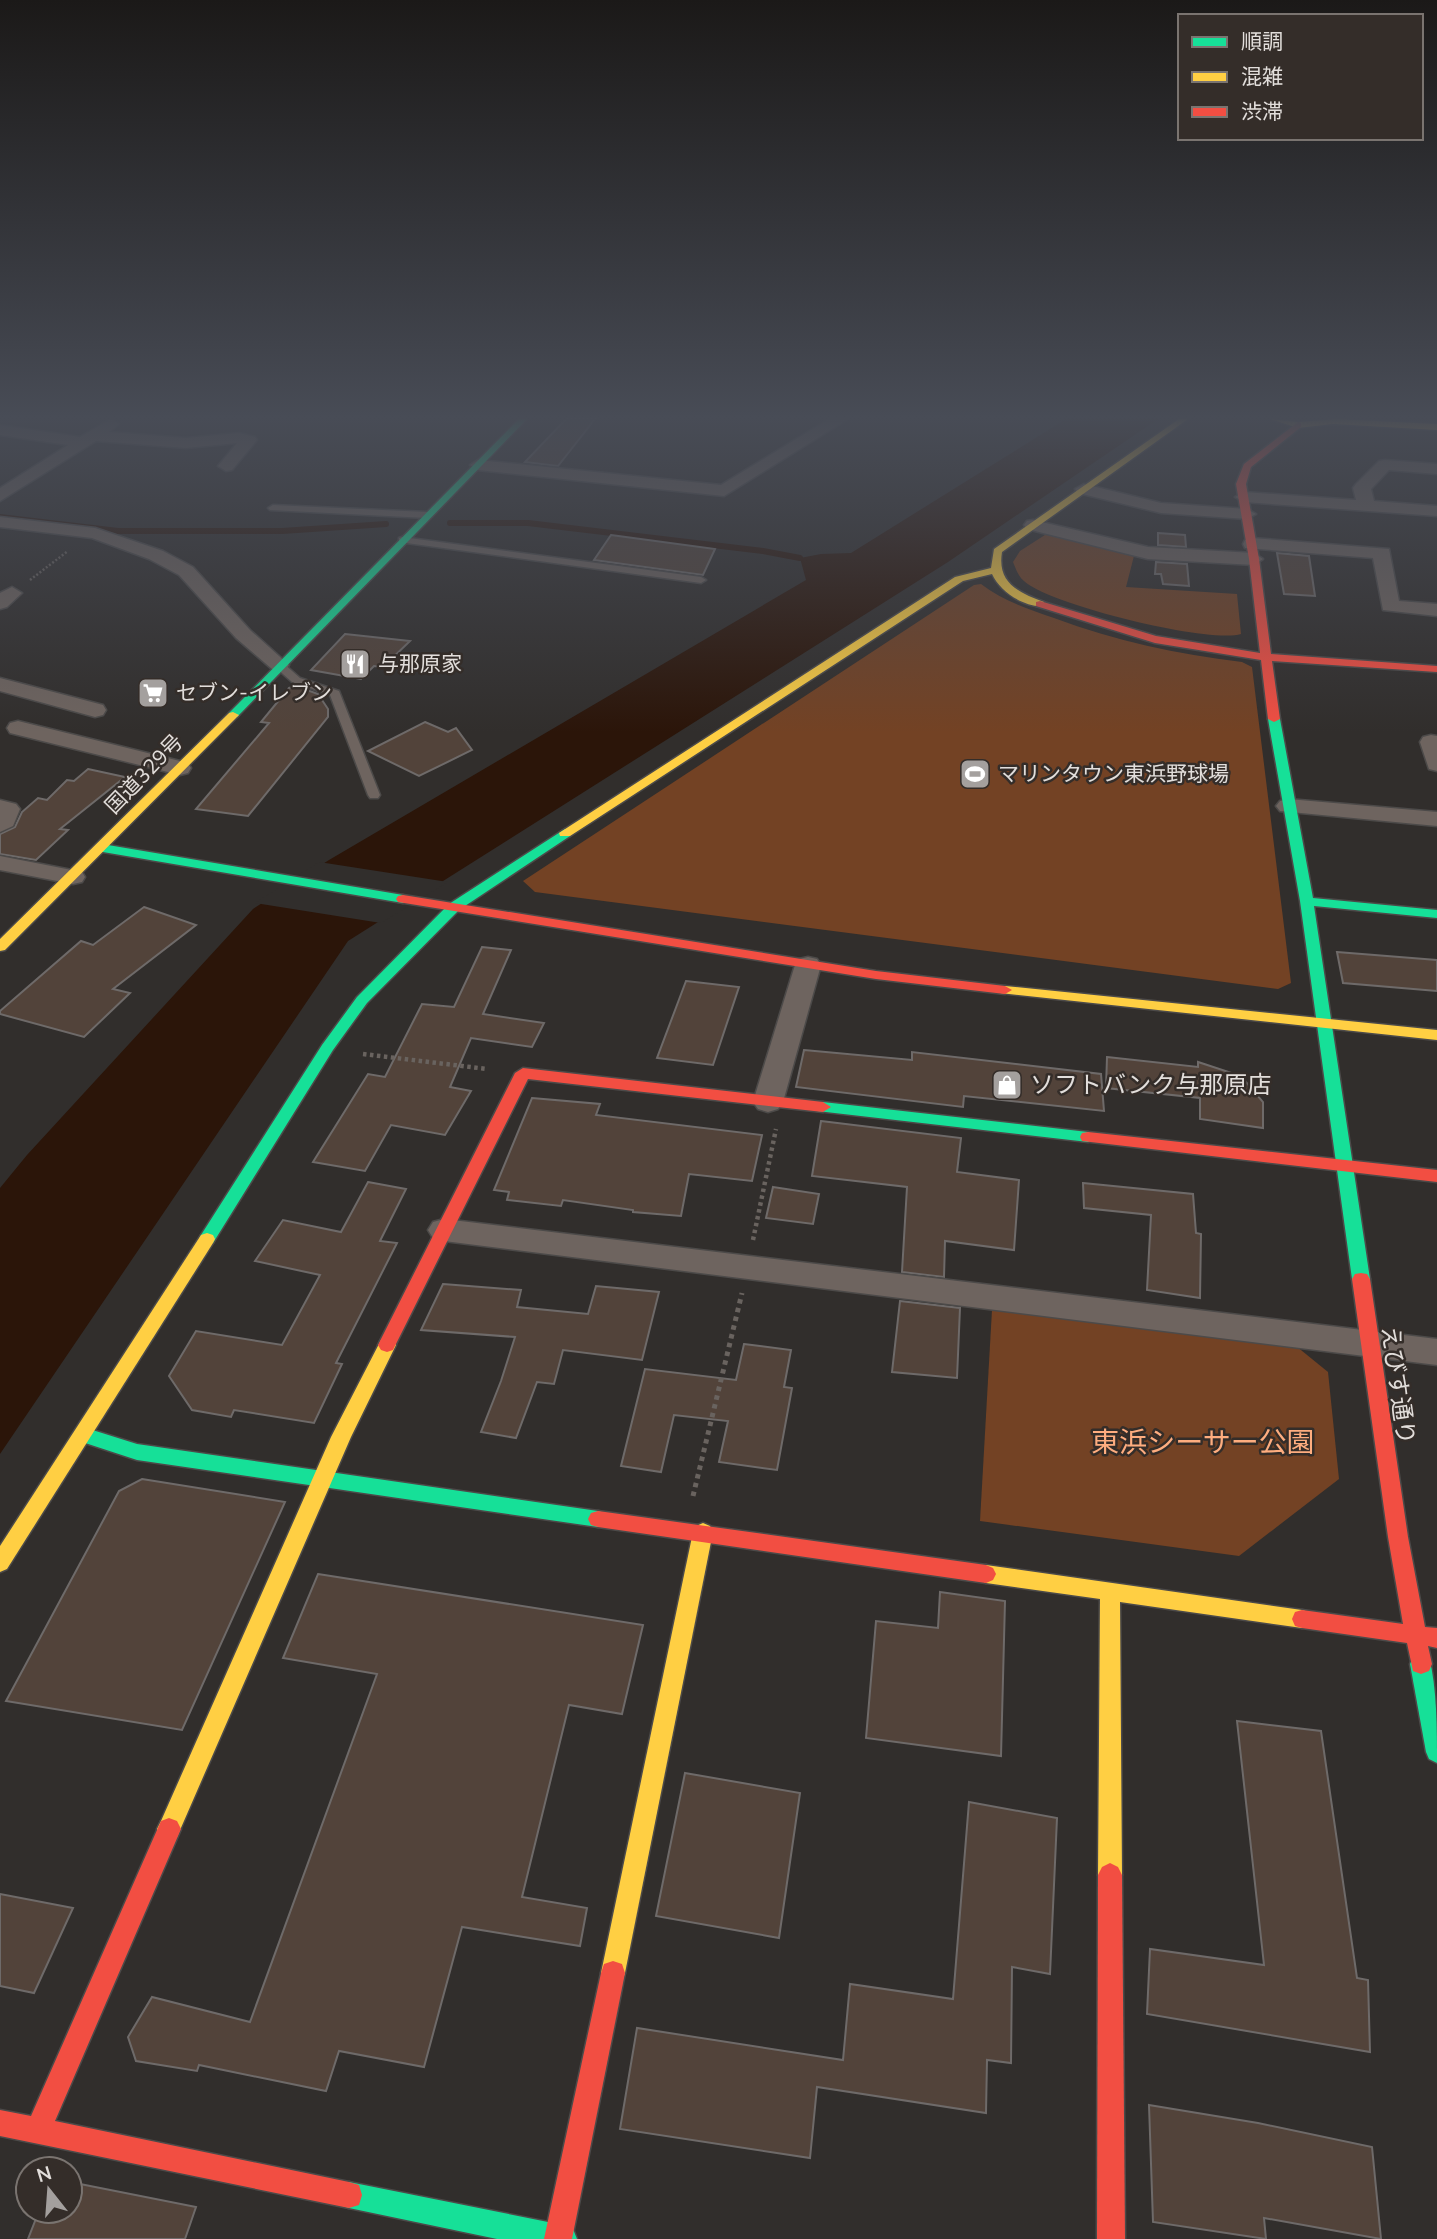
<svg xmlns="http://www.w3.org/2000/svg" width="1437" height="2239" font-family="'Nunito Sans','Noto Sans JP',sans-serif">
  <style>
    .green { fill: #734224 }
    .water { fill: #2b1509 }
    .pier { fill: #312e2c }
    .lines { fill: none; stroke-linecap: round; stroke-linejoin: round }
    .stream { stroke: #2b1509; stroke-width: 6 }
    .building { fill: #52433a; stroke: #6e6a69; stroke-width: 2 }
    .lane-casing { stroke: #4c4a49; stroke-width: 3 }
    .street-casing { stroke: #4c4a49; stroke-width: 3 }
    .fast-casing { stroke: #4c4a49; stroke-width: 3 }
    .slow-casing { stroke: #4c4a49; stroke-width: 3 }
    .jam-casing { stroke: #4c4a49; stroke-width: 3 }
    .path-far2 { stroke: #69635f; stroke-width: 2.5; stroke-dasharray: 2 2; stroke-linecap: butt }
    .path-far1 { stroke: #69635f; stroke-width: 4.5; stroke-dasharray: 3.5 3.5; stroke-linecap: butt }
    .path { stroke: #69635f; stroke-width: 5; stroke-dasharray: 4.5 4.5; stroke-linecap: butt }
    .lane { fill: #6e645f; fill-rule: evenodd }
    .street { fill: #6e645f; fill-rule: evenodd }
    .fast { fill: #16e098; fill-rule: evenodd }
    .slow { fill: #ffcf43; fill-rule: evenodd }
    .jam { fill: #f24e42; fill-rule: evenodd }
    .labels { text-anchor: middle; dominant-baseline: central; stroke-width: 5; stroke-linejoin: round; paint-order: stroke }
    .far-poi-label { font-size: 21px; fill: #e2dedb; stroke: #342d29; text-anchor: start }
    .far-street-label { font-size: 21px; fill: #e2dedb; stroke: #342d29 }
    .poi-label { font-size: 24px; fill: #e2dedb; stroke: #342d29; text-anchor: start }
    .street-label { font-size: 24px; fill: #e2dedb; stroke: #342d29 }
    .near-park-label { font-size: 28px; fill: #fead7f; stroke: #342d29 }
  </style>
  <rect width="100%" height="100%" fill="#312e2c"/>
  <g class="green">
    <path d="M 1048,533 L 1135,552 L 1126,587 L 1237,594 L 1241,634 C 1208,644 1048,604 1024,581 C 1018,576 1016,569 1013,562 L 1020,551 Z"/>
    <path d="M 981,584 C 1003,601 1028,609 1054,618 C 1116,641 1177,654 1242,662 L 1252,667 L 1291,983 L 1278,989 L 535,892 L 523,881 L 974,585 Z"/>
    <polygon points="992,1310 1296,1346 1328,1372 1339,1479 1239,1556 980,1521"/>
  </g>
  <polygon class="water" points="1066,419 1158,419 948,562 348,941 0,1454 0,1188 27,1155 253,909 329,860 806,580 800,558 821,554 851,553"/>
  <polygon class="pier" points="319,862 448,882 381,923 255,903"/>
  <g class="lines">
    <g class="stream">
      <polyline points="0,517 118,531 282,531 386,524"/>
      <polyline points="450,523 528,523 763,551 800,558"/>
    </g>
  </g>
  <g class="building">
    <polygon points="566,419 595,419 558,466 525,462"/>
    <polygon points="1158,533 1185,535 1186,547 1158,545"/>
    <polygon points="611,535 715,549 703,575 594,560"/>
    <polygon points="1277,553 1309,556 1315,596 1284,594"/>
    <polygon points="1156,562 1187,564 1189,586 1163,584 1161,574 1155,574"/>
    <polygon points="345,634 410,641 383,667 374,666 361,679 311,670"/>
    <polygon points="296,686 318,694 328,709 328,717 248,816 196,809 269,723 261,722 289,688"/>
    <polygon points="425,722 448,732 456,728 472,750 419,776 368,751"/>
    <polygon points="88,769 125,777 60,829 68,830 36,860 0,854 0,834 15,827 22,812 38,798 47,800 67,780 74,781"/>
    <polygon points="144,907 196,925 113,989 130,993 84,1037 0,1014 0,1011 81,941 93,945"/>
    <polygon points="482,947 511,950 483,1014 544,1023 532,1047 471,1038 450,1087 471,1091 445,1135 391,1125 365,1171 313,1162 368,1074 385,1077 422,1004 454,1007"/>
    <polygon points="1337,952 1437,960 1437,991 1343,983"/>
    <polygon points="686,981 739,987 713,1065 657,1058"/>
    <polygon points="804,1050 912,1060 912,1052 1101,1074 1104,1111 964,1096 963,1107 796,1087"/>
    <polygon points="1107,1057 1198,1067 1198,1062 1241,1076 1263,1102 1263,1128 1200,1119 1200,1098 1106,1088"/>
    <polygon points="532,1098 600,1104 596,1115 762,1135 752,1181 689,1174 681,1216 633,1212 633,1210 563,1200 561,1206 507,1200 509,1192 494,1190"/>
    <polygon points="821,1121 961,1138 957,1172 1019,1180 1014,1250 945,1241 944,1277 902,1272 907,1187 812,1176"/>
    <polygon points="368,1182 406,1189 380,1241 397,1243 336,1363 342,1364 314,1423 234,1410 231,1417 192,1410 169,1376 196,1331 282,1345 320,1275 255,1261 283,1220 341,1232"/>
    <polygon points="1083,1183 1193,1194 1196,1233 1201,1234 1200,1298 1147,1290 1151,1215 1084,1208"/>
    <polygon points="773,1187 819,1194 813,1224 766,1218"/>
    <polygon points="443,1284 521,1290 517,1307 588,1314 596,1286 659,1292 642,1360 563,1350 554,1384 537,1382 516,1438 481,1432 501,1381 515,1337 421,1330"/>
    <polygon points="900,1301 960,1308 957,1378 892,1372"/>
    <polygon points="744,1344 791,1350 784,1387 792,1388 777,1470 719,1462 728,1421 674,1415 661,1472 621,1466 645,1369 736,1380"/>
    <polygon points="142,1479 285,1502 182,1730 6,1701 119,1491"/>
    <polygon points="318,1574 643,1625 622,1714 569,1705 522,1897 587,1908 580,1946 462,1927 424,2067 339,2051 326,2091 199,2065 197,2071 136,2061 128,2037 152,1997 250,2022 377,1674 283,1658"/>
    <polygon points="940,1592 1005,1601 1001,1756 866,1738 876,1621 938,1628"/>
    <polygon points="1237,1721 1321,1731 1357,1978 1368,1980 1370,2052 1147,2014 1150,1949 1264,1965"/>
    <polygon points="685,1773 800,1793 779,1938 656,1916"/>
    <polygon points="969,1802 1057,1818 1050,1974 1012,1967 1011,2063 987,2060 986,2113 817,2087 810,2158 620,2129 637,2028 843,2060 850,1984 953,1999"/>
    <polygon points="0,1894 73,1908 34,1993 0,1986"/>
    <polygon points="1149,2105 1258,2123 1372,2147 1381,2239 1264,2218 1266,2239 1153,2222"/>
    <polygon points="70,2182 196,2207 185,2239 28,2239 39,2211 70,2211"/>
  </g>
  <g class="lines">
    <g class="lane-casing">
      <g id="lane">
        <polygon points="273,505 427,512 432,515 427,518 270,510 268,508"/>
        <polygon points="402,537 701,577 706,580 701,583 399,542 399,538"/>
        <polygon points="275,663 283,663 300,678 339,691 380,795 378,798 370,798 368,795 330,695 292,682 275,667"/>
      </g>
    </g>
    <g class="street-casing">
      <g id="street">
        <polygon points="111,419 119,424 109,432 186,438 239,433 255,437 257,440 232,470 226,471 218,466 237,443 186,448 96,441 0,501 0,488 68,445 0,435 0,425 80,437"/>
        <polygon points="829,419 848,419 724,496 478,470 470,465 478,460 721,485"/>
        <polygon points="1385,460 1437,464 1437,474 1389,470 1371,489 1374,501 1437,506 1437,516 1244,502 1235,497 1244,492 1356,500 1353,488 1356,484 1379,461"/>
        <polygon points="1084,484 1161,503 1247,509 1256,514 1247,519 1161,513 1078,493 1075,489"/>
        <polygon points="0,517 95,528 163,551 193,567 250,630 289,665 286,669 272,669 236,638 179,575 149,559 92,538 0,527"/>
        <polygon points="1033,520 1148,547 1254,553 1263,559 1254,565 1148,559 1027,529 1024,525 1027,521"/>
        <polygon points="1252,538 1389,549 1399,601 1437,604 1437,616 1383,610 1373,558 1245,548 1243,544 1245,540"/>
        <polygon points="12,587 22,593 7,607 0,609 0,593"/>
        <polygon points="0,678 103,705 106,710 103,715 95,717 0,691"/>
        <polygon points="18,721 188,763 191,768 188,773 180,775 10,733 7,728 10,723"/>
        <polygon points="1431,735 1437,736 1437,771 1429,769 1420,742 1423,737"/>
        <polygon points="1288,799 1437,812 1437,826 1280,811 1276,806 1280,801"/>
        <polygon points="0,800 16,804 20,809 13,826 0,832"/>
        <polygon points="0,856 82,872 85,877 82,882 73,884 0,870"/>
        <polygon points="808,957 817,959 821,965 783,1102 778,1109 768,1112 758,1109 753,1102 795,965 799,959"/>
        <polygon points="444,1219 1437,1339 1437,1365 444,1241 433,1238 428,1230 433,1222"/>
      </g>
    </g>
    <g class="fast-casing">
      <g id="fast">
        <polygon points="519,419 527,419 237,717 229,717 229,713"/>
        <polygon points="1274,716 1280,719 1313,898 1437,910 1437,918 1314,906 1370,1279 1367,1284 1355,1284 1352,1279 1300,901 1268,719"/>
        <polygon points="565,829 570,830 570,836 459,910 367,1003 333,1050 213,1243 201,1243 199,1239 201,1235 322,1045 357,997 449,904"/>
        <polygon points="102,844 403,895 410,899 403,903 97,851 97,845"/>
        <polygon points="823,1102 1088,1132 1096,1137 1088,1142 817,1111 815,1107 817,1103"/>
        <polygon points="83,1427 137,1444 598,1511 605,1513 608,1519 605,1525 598,1527 137,1460 76,1440 73,1435 76,1430"/>
        <path d="M 1421,1654 L 1429,1657 C 1437,1688 1437,1729 1437,1763 L 1429,1759 L 1426,1752 L 1410,1664 L 1413,1657 Z"/>
        <polygon points="349,2182 563,2225 573,2229 577,2239 497,2239 349,2208 339,2205 336,2195 339,2185"/>
      </g>
    </g>
    <g class="slow-casing">
      <g id="slow">
        <path d="M 1179,419 L 1188,419 L 1002,552 C 997,583 1018,592 1044,602 L 1044,606 C 1025,608 1000,592 992,574 L 963,581 L 570,836 L 560,836 L 559,833 L 955,577 L 991,568 L 994,549 Z"/>
        <polygon points="1270,419 1298,422 1337,419 1437,424 1437,430 1333,424 1298,428"/>
        <polygon points="233,712 239,715 237,717 5,950 0,951 0,939 229,713"/>
        <polygon points="1005,986 1437,1030 1437,1040 1000,993 998,990"/>
        <polygon points="207,1233 213,1235 215,1239 213,1243 7,1569 0,1572 0,1546 201,1235"/>
        <polygon points="387,1338 393,1340 396,1345 351,1437 177,1837 169,1840 161,1837 157,1829 161,1821 331,1437 381,1340"/>
        <polygon points="703,1523 710,1526 713,1532 625,1973 622,1982 613,1985 604,1982 601,1973 693,1532 696,1526"/>
        <polygon points="986,1565 1302,1610 1309,1612 1312,1619 1309,1626 1302,1628 1120,1602 1122,1875 1118,1883 1110,1887 1102,1883 1098,1875 1100,1599 986,1583 979,1580 976,1574 979,1568"/>
      </g>
    </g>
    <g class="jam-casing">
      <g id="jam">
        <polygon points="1298,422 1301,423 1301,427 1251,467 1246,484 1259,559 1271,654 1437,666 1437,672 1272,661 1280,719 1274,722 1268,719 1261,660 1155,643 1036,606 1036,602 1040,601 1156,636 1260,653 1249,559 1236,484 1244,464"/>
        <polygon points="403,895 876,971 1005,986 1012,990 1005,994 876,979 398,902 396,899 398,896"/>
        <polygon points="523,1068 823,1102 831,1107 823,1112 528,1079 393,1350 387,1352 381,1350 378,1345 515,1073"/>
        <polygon points="1088,1132 1437,1170 1437,1182 1082,1141 1080,1137 1082,1133"/>
        <polygon points="1361,1273 1367,1274 1370,1279 1408,1537 1425,1627 1437,1628 1437,1648 1428,1646 1432,1664 1429,1671 1421,1674 1413,1671 1407,1643 1302,1628 1295,1626 1292,1619 1295,1612 1302,1610 1403,1624 1388,1537 1352,1279 1355,1274"/>
        <polygon points="598,1511 986,1565 993,1568 996,1574 993,1580 986,1583 598,1527 591,1525 588,1519 591,1513"/>
        <polygon points="169,1818 177,1821 181,1829 55,2121 349,2182 359,2185 362,2195 359,2205 349,2208 0,2136 0,2110 31,2116 161,1821"/>
        <polygon points="1110,1863 1118,1867 1122,1875 1125,2239 1097,2239 1098,1875 1102,1867"/>
        <polygon points="613,1961 622,1964 625,1973 572,2239 544,2239 601,1973 604,1964"/>
      </g>
    </g>
    <polyline class="path-far2" points="30,580 68,551"/>
    <g class="path-far1">
      <polyline points="363,1054 487,1069"/>
      <polyline points="753,1240 776,1129"/>
    </g>
    <polyline class="path" points="693,1496 742,1293"/>
    <use href="#lane" class="lane"/>
    <use href="#street" class="street"/>
    <use href="#fast" class="fast"/>
    <use href="#slow" class="slow"/>
    <use href="#jam" class="jam"/>
  </g>
  <linearGradient id="sky" x2="0" y2="1"><stop stop-color="#1b1918"/><stop offset="0.57" stop-color="#484c56"/><stop offset="1" stop-color="#484c56" stop-opacity="0"/></linearGradient>
  <rect width="1437" height="732" fill="url(#sky)"/>
  <defs>
    <g id="restaurant-square" transform="scale(1.575)"><rect x="-9" y="-9" width="18" height="18" rx="4" fill="#a4a09e" stroke="#342d29"/><path d="M-5-6h1v4h1v-4h1v4h1v-4h1v5L-1.5 .5V6h-2V.5L-5-1ZM5-6V6H3V1.5H1.5Q1.5-4 5-6Z" fill="#fff"/></g>
    <g id="supermarket-square" transform="scale(1.575)"><rect x="-9" y="-9" width="18" height="18" rx="4" fill="#a4a09e" stroke="#342d29"/><path d="M-6-5.5h2.5l.6 2H6L4.5 2H-2.5L-4.4-4H-6ZM-1.5 3.2a1.3 1.3 0 1 0 .1 0ZM3 3.2a1.3 1.3 0 1 0 .1 0Z" fill="#fff"/></g>
    <g id="stadium-square" transform="scale(1.575)"><rect x="-9" y="-9" width="18" height="18" rx="4" fill="#a4a09e" stroke="#342d29"/><path d="M0-5a6.5 5 0 1 0 0 10a6.5 5 0 1 0 0-10ZM-3.5-1.8h7v3.6h-7Z" fill="#fff"/></g>
    <g id="shop-square" transform="scale(1.575)"><rect x="-9" y="-9" width="18" height="18" rx="4" fill="#a4a09e" stroke="#342d29"/><path d="M-5-2.5h2.3a2.7 3.5 0 0 1 5.4 0H5L5.5 6h-11ZM-1.5-2.5h3a1.5 2.3 0 0 0-3 0Z" fill="#fff"/></g>
  </defs>
  <g fill-rule="evenodd">
    <use href="#restaurant-square" x="355" y="664"/>
    <use href="#supermarket-square" x="153" y="693"/>
    <use href="#stadium-square" x="975" y="774"/>
    <use href="#shop-square" x="1007" y="1085"/>
  </g>
  <g class="labels">
    <g class="far-poi-label">
      <text x="378" y="664">与那原家</text>
      <text x="176" y="693">セブン-イレブン</text>
      <text x="998" y="774">マリンタウン東浜野球場</text>
    </g>
    <g class="far-street-label">
      <text transform="translate(144 774) rotate(-46)">国道329号</text>
    </g>
    <g class="poi-label">
      <text x="1030" y="1085">ソフトバンク与那原店</text>
    </g>
    <g class="street-label">
      <text transform="translate(1398 1385) rotate(82)">えびす通り</text>
    </g>
    <g class="near-park-label">
      <text x="1203" y="1443">東浜シーサー公園</text>
    </g>
  </g>
  <rect x="1178" y="14" width="245" height="126" fill="#342d29" stroke="#7a7470" stroke-width="2"/>
  <rect x="1192" y="37" width="35" height="10" fill="#16e098" stroke="#7a7470" stroke-width="2"/>
  <text x="1241" y="49" font-size="21" fill="#e2dedb">順調</text>
  <rect x="1192" y="72" width="35" height="10" fill="#ffcf43" stroke="#7a7470" stroke-width="2"/>
  <text x="1241" y="84" font-size="21" fill="#e2dedb">混雑</text>
  <rect x="1192" y="107" width="35" height="10" fill="#f24e42" stroke="#7a7470" stroke-width="2"/>
  <text x="1241" y="119" font-size="21" fill="#e2dedb">渋滞</text>
  <g transform="translate(49 2190) rotate(343)"><circle r="33" fill="#342d29" stroke="#7a7470" stroke-width="2"/>
  <path d="M0-5L12 26L0 18L-12 26Z" fill="#a4a09e"/>
  <text y="-10" font-size="19" font-weight="bold" text-anchor="middle" fill="#e2dedb">N</text>
  </g>
</svg>
